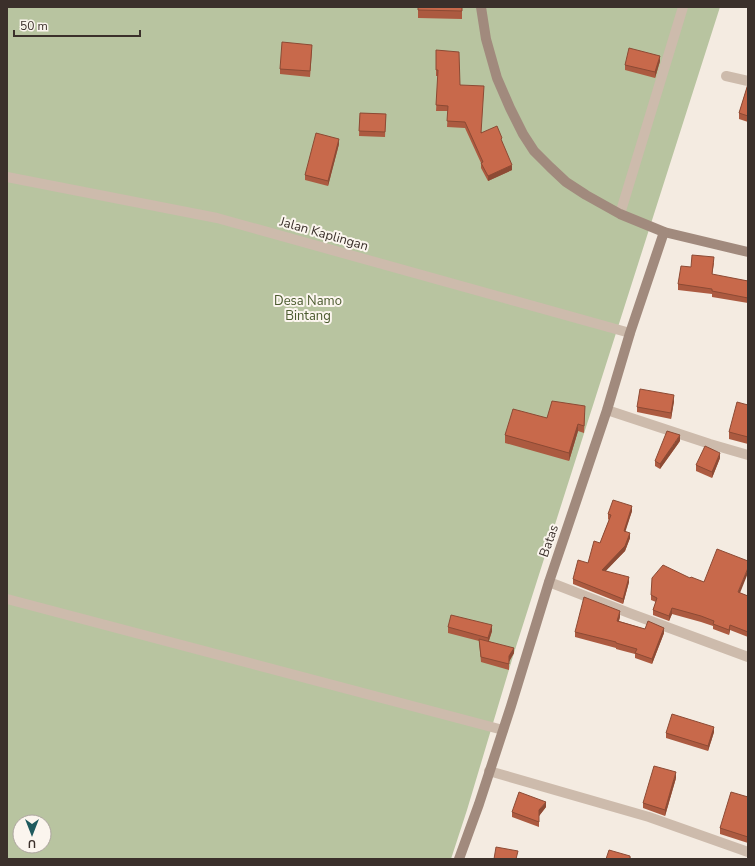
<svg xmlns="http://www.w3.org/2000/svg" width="755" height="866" font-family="'Nunito Sans',sans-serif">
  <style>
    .green { fill: #b8c4a0; fill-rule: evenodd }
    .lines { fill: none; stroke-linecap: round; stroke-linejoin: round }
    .street { stroke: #cdbbac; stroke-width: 10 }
    .secondary { stroke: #a18a7d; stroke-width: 10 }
    .wall { fill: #ac5a40 }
    .shaded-wall { fill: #8c4a34 }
    .building { fill: #c8694b; stroke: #8c4a34 }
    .labels { text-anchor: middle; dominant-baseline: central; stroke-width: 4; stroke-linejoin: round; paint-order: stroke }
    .street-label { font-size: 13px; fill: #3b302b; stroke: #fbf5ee }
    .park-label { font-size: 13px; fill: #4a5a2e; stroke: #fbf5ee }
  </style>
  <rect width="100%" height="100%" fill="#f4ebe1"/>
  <path class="green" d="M 7,7 L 720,7 L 514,653 L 467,810 L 451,859 L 7,859 ZM 20,822 L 44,822 L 44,846 L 20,846 Z"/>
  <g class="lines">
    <g class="street">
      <polyline points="726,76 748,81"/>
      <polyline points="7,177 217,218 630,333"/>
      <polyline points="620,214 683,7"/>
      <polyline points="607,410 710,444 748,455"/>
      <polyline points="549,582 629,613 748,657"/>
      <polyline points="7,599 503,730"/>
      <polyline points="489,771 649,817 748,852"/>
    </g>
    <g class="secondary">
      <polyline points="481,7 486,39 497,78 510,108 523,134 534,151 550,167 566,182 586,195 620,214 664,232 748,252"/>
      <polyline points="459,859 479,804 511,706 549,582 607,410 630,333 664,232"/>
    </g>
  </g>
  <g class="wall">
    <polygon points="418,7 462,7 462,19 418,18"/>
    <polygon points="312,50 310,77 280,74 280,69"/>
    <polygon points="436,50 460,85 481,132 502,143 512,170 488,181 481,168 481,163 465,128 447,127 448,111 436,111 438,76 436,76"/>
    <polygon points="660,61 655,78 625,70 625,65"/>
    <polygon points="748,84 748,122 739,119 739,113"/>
    <polygon points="360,113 386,114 385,137 359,136"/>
    <polygon points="339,144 328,186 305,180 305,175"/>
    <polygon points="714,263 712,275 748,281 748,303 712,297 712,294 678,290 678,284 691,267"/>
    <polygon points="674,401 671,419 637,412 637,407"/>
    <polygon points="748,405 748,444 729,439 729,432"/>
    <polygon points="585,413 584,433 578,431 569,461 505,443 505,435 547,418"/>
    <polygon points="680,441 660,469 655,466 655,461"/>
    <polygon points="720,458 712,478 696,471 696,465"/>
    <polygon points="632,511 625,531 630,538 625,551 605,571 629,582 623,604 573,584 573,579 588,563 600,543 609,520 608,519 608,514"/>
    <polygon points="690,578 704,582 740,593 748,596 748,637 730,630 729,635 713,629 713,626 701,622 672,614 669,621 653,615 653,610 656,602 651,600 651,595"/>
    <polygon points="620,617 619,621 645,629 664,633 652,664 635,658 635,654 616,649 616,648 575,637 575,632"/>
    <polygon points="448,627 492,631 489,641 514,653 509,661 509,670 481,662 479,641 448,633"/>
    <polygon points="714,732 708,751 666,738 666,733"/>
    <polygon points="676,778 665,816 643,808 643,803"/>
    <polygon points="748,797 748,843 720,834 720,828"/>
    <polygon points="546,807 539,816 539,827 512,817 512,812"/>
  </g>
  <g class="shaded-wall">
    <polygon points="660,56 660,61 655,78 655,72"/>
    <polygon points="339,139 339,144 328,186 328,181"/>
    <polygon points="512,165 512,170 488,181 488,176"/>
    <polygon points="674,395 674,401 671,419 671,413"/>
    <polygon points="578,424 578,431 569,461 569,453"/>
    <polygon points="680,435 680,441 660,469 660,464"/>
    <polygon points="720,453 720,458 712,478 712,472"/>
    <polygon points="632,506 632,511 624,536 624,531"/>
    <polygon points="630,533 630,538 625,551 602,575 602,570"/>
    <polygon points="748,568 748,573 738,598 738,592"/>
    <polygon points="629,577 629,582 623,604 623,599"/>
    <polygon points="672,608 672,614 669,621 669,616"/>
    <polygon points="620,611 620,617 617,626 617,621"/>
    <polygon points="492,625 492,631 488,643 488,638"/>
    <polygon points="730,625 730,630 729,635 729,630"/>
    <polygon points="664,628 664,633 652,664 652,659"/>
    <polygon points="514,648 514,653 509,662 509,656"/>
    <polygon points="714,727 714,732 708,751 708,746"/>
    <polygon points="676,772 676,778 665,816 665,810"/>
    <polygon points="546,802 546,807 539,816 539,827 539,810"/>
  </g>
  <g class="building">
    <polygon points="418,7 462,7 462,11 418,10"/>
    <polygon points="282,42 312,45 310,71 280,69"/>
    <polygon points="629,48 660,56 655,72 625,65"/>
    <polygon points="436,50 459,52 460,85 484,86 481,133 497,126 502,138 501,139 512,165 488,176 481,163 483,162 465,122 447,121 448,106 436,105 438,70 436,70"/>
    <polygon points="748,84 748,116 739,113"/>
    <polygon points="360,113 386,114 385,132 359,131"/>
    <polygon points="316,133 339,139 328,181 305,175"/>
    <polygon points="692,255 714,257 712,274 748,281 748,298 712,291 712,289 678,284 681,266 691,267"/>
    <polygon points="640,389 674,395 671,413 637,407"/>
    <polygon points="552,401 585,406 584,426 578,424 569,453 505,435 513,409 547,418"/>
    <polygon points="737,402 748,405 748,437 729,432"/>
    <polygon points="667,431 680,435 660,464 655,461"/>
    <polygon points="705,446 720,453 712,472 696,465"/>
    <polygon points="613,500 632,506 624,531 630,533 625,546 602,570 629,577 623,599 573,579 578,560 588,563 594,541 600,543 611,515 608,514"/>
    <polygon points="717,549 748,561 748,568 738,592 748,596 748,632 730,625 729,630 713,624 714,621 701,616 672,608 669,616 653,610 657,598 651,595 652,578 663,565 690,578 691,577 704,582"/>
    <polygon points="584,597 620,611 617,621 645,629 648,621 664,628 652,659 635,653 637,649 616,643 616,642 575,632"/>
    <polygon points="451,615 492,625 488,638 448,627"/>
    <polygon points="479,639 514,648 509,656 509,664 481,657"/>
    <polygon points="672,714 714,727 708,746 666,733"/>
    <polygon points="654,766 676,772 665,810 643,803"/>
    <polygon points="519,792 546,802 539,810 539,822 512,812"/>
    <polygon points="731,792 748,797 748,837 720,828"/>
    <polygon points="496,847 518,851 516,859 494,859"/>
    <polygon points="609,850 630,856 630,858 633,859 606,859"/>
  </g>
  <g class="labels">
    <g class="street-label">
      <text transform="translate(324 234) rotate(16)">Jalan Kaplingan</text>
      <text transform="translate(549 541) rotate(-71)">Batas</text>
    </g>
    <g class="park-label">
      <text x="308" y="301">Desa Namo<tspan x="308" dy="15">Bintang</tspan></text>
    </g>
  </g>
  <rect width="755" height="866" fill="none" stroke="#3b302b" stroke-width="16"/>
  <g transform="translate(32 834) rotate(180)"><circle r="19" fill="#fbf5ee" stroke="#aea6a0"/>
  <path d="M0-3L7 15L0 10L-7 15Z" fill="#1f5a5e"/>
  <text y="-6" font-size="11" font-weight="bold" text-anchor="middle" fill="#3b302b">U</text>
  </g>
  <path d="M14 30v6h126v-6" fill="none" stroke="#3b302b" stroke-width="2"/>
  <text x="20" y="30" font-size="12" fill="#3b302b" stroke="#fbf5ee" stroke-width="3" paint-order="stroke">50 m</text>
</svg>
